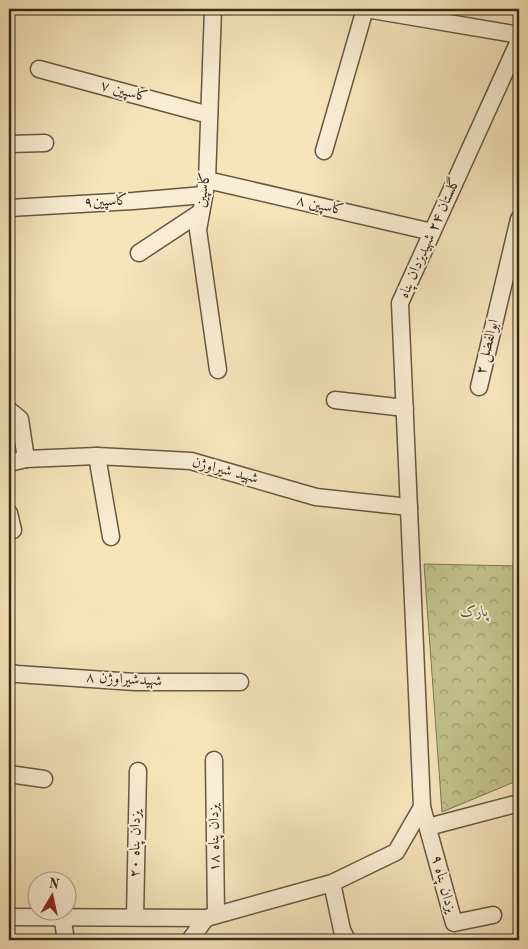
<svg xmlns="http://www.w3.org/2000/svg" width="528" height="949" font-family="'Old Standard TT',Amiri,serif">
  <style>
    .forest { fill: url(#forest-crowns); stroke: #7c7653 }
    .lines { fill: none; stroke-linecap: round; stroke-linejoin: round }
    .street-casing { stroke: #655842; stroke-width: 19 }
    .street { stroke: #f9edd3; stroke-width: 16 }
    .labels { text-anchor: middle; dominant-baseline: central; stroke-width: 4; stroke-linejoin: round; paint-order: stroke }
    .street-label { font-size: 15px; fill: #35291a; stroke: #f9edd3 }
    .park-label { font-size: 15px; font-style: italic; fill: #584f36; stroke: #f9edd3 }
  </style>
  <defs>
    <pattern id="forest-crowns" width="20" height="18" patternUnits="userSpaceOnUse" patternTransform="scale(1.25)"><rect width="20" height="18" fill="#c2c28c"/><path d="M2 6a3 3 0 1 1 6 0M12 15a3 3 0 1 1 6 0" fill="none" stroke="#9e9e72"/></pattern>
  </defs>
  <rect width="100%" height="100%" fill="#f6e4bb"/>
  <filter id="stains"><feTurbulence type="fractalNoise" baseFrequency=".004" numOctaves="4"/><feColorMatrix values="0 0 0 0 .2 0 0 0 0 .09 0 0 0 0 .02 0 0 0 .5 -.17"/></filter>
  <radialGradient id="worn" r=".72"><stop offset=".6" stop-color="#630" stop-opacity="0"/><stop offset="1" stop-color="#630" stop-opacity=".3"/></radialGradient>
  <polygon class="forest" points="424,564 519,566 519,780 442,812"/>
  <g class="lines">
    <g class="street-casing">
      <g id="street">
        <polyline points="213,9 207,180 198,230 218,370"/>
        <polyline points="366,9 519,35"/>
        <polyline points="39,69 209,115"/>
        <polyline points="9,144 45,143"/>
        <polyline points="324,151 365,9"/>
        <polyline points="207,180 432,232"/>
        <polyline points="9,208 133,201 204,195"/>
        <polyline points="139,253 201,212"/>
        <polyline points="479,387 519,219"/>
        <polyline points="335,400 405,408"/>
        <polyline points="9,410 20,419 26,459"/>
        <polyline points="97,456 111,537"/>
        <polyline points="9,463 26,459 97,456 191,461 316,497 409,507"/>
        <polyline points="9,513 13,530"/>
        <polyline points="9,672 17,674 135,682 240,682"/>
        <polyline points="214,760 216,915"/>
        <polyline points="9,774 44,779"/>
        <polyline points="428,827 519,803"/>
        <polyline points="332,883 342,930 347,940"/>
        <polyline points="493,915 454,923 422,807 400,303 519,41"/>
        <polyline points="62,916 66,940"/>
        <polyline points="9,917 206,918 332,883 396,852 422,807"/>
        <polyline points="135,917 138,771"/>
        <polyline points="190,940 206,918"/>
      </g>
    </g>
    <use href="#street" class="street"/>
  </g>
  <g class="labels">
    <g class="street-label">
      <text transform="translate(124 92) rotate(15)">کاسپین ۷</text>
      <text transform="translate(204 190) rotate(-82)">کاسپین</text>
      <text transform="translate(106 202) rotate(-3)">کاسپین۹</text>
      <text transform="translate(320 206) rotate(13)">کاسپین ۸</text>
      <text transform="translate(430 238) rotate(-66)">گلستان ۲۴ شهیدیزدان پناه</text>
      <text transform="translate(488 347) rotate(-76)">ابوالفضل ۲</text>
      <text transform="translate(225 471) rotate(15)">شهید شیراوژن</text>
      <text transform="translate(124 680) rotate(3)">شهیدشیراوژن ۸</text>
      <text transform="translate(215 838) rotate(-91)">یزدان پناه ۱۸</text>
      <text transform="translate(136 844) rotate(-89)">یزدان پناه ۲۰</text>
      <text transform="translate(443 884) rotate(75)">یزدان پناه ۹</text>
    </g>
    <g class="park-label">
      <text x="474" y="612">پارک</text>
    </g>
  </g>
  <rect width="528" height="949" fill="none" stroke="#f6e4bb" stroke-width="30"/>
  <rect x="10" y="10" width="508" height="929" fill="none" stroke="#35291a" stroke-width="2.5"/>
  <rect x="15" y="15" width="498" height="919" fill="none" stroke="#35291a"/>
  <g transform="translate(52 896) rotate(9)"><circle r="24" fill="#f9edd3" stroke="#ab9f89"/>
  <path d="M0-4L9 19L0 12L-9 19Z" fill="#8f2418"/>
  <text y="-8" font-size="14" font-weight="bold" text-anchor="middle" fill="#35291a">N</text>
  </g>
  <rect width="100%" height="100%" filter="url(#stains)"/>
  <rect width="100%" height="100%" fill="url(#worn)"/>
</svg>
